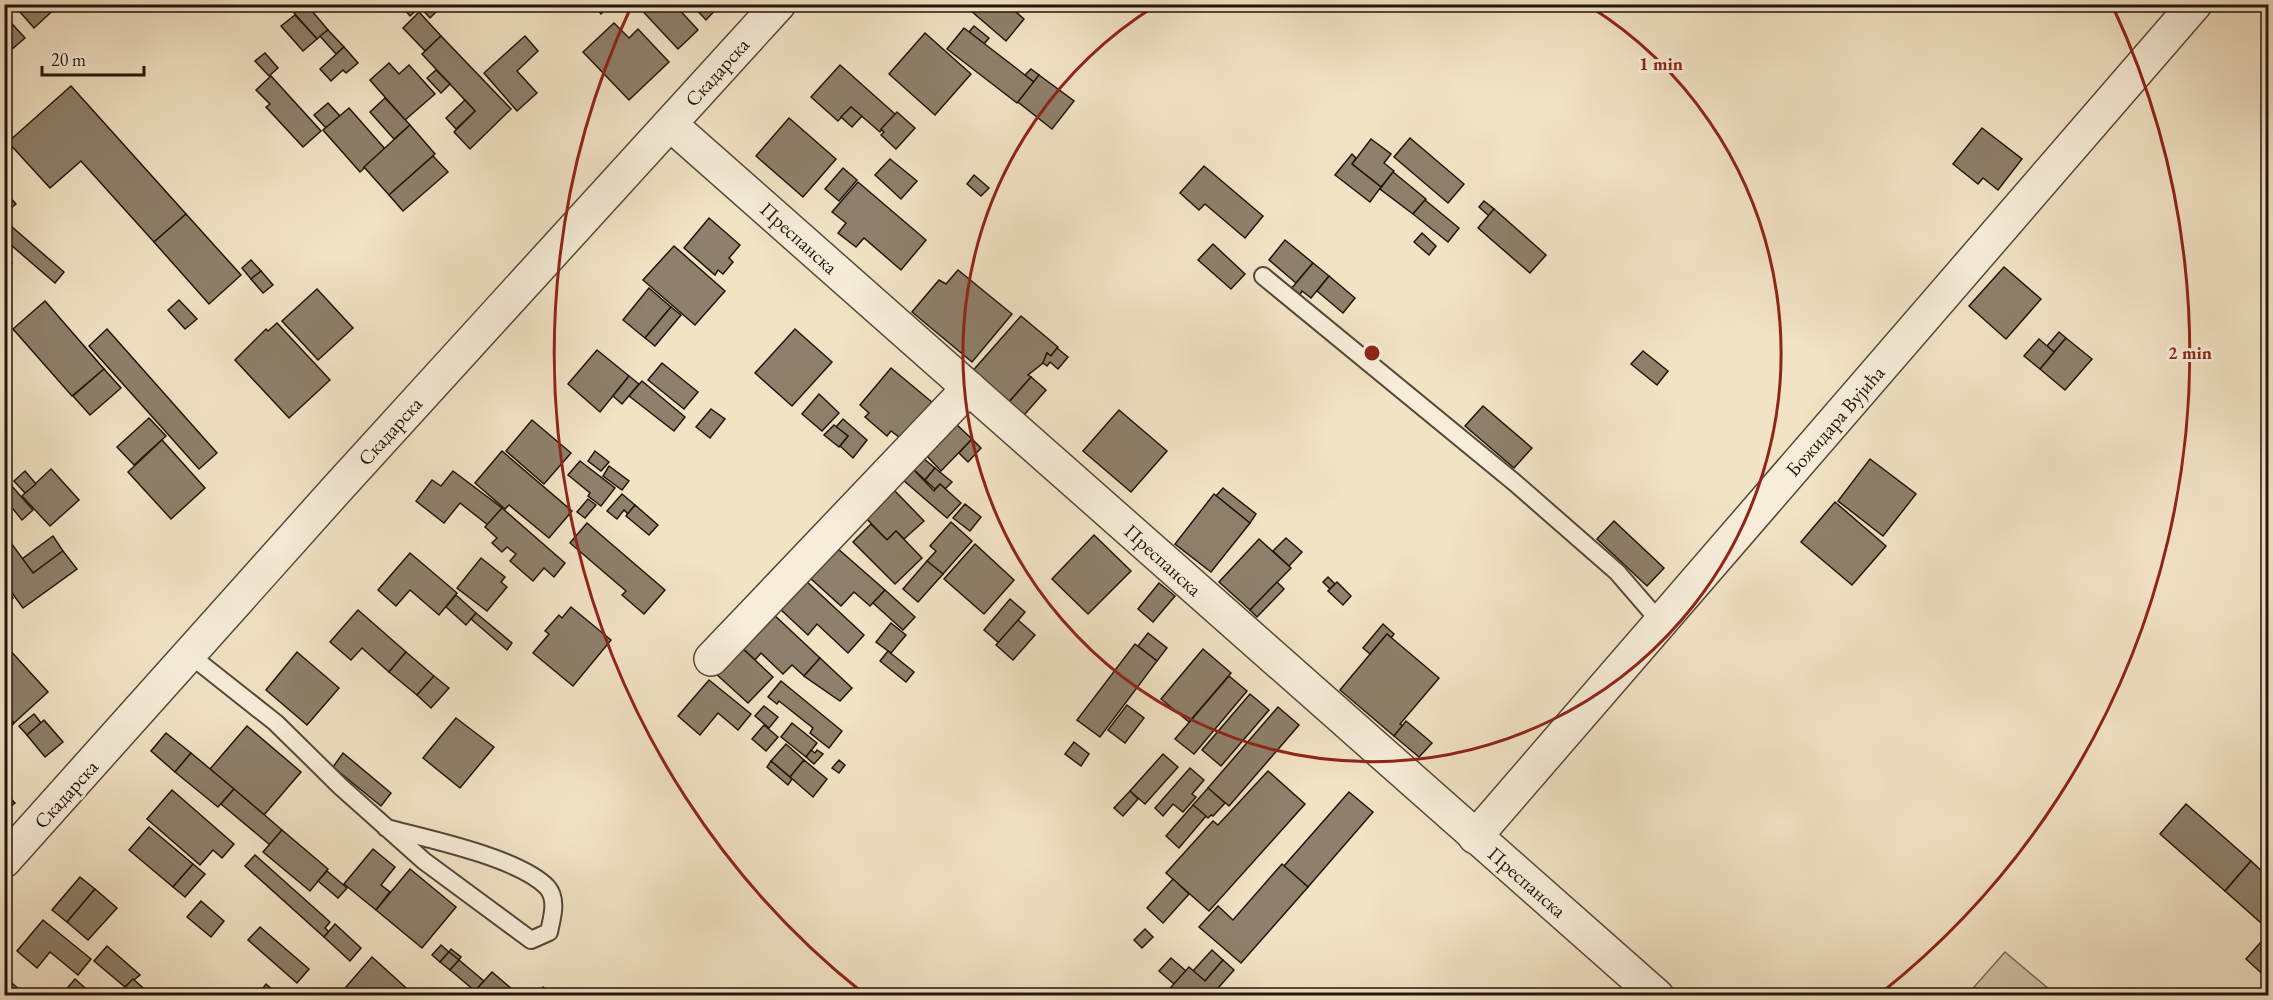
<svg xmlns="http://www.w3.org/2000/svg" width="2273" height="1000" font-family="'EB Garamond',serif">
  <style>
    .green { fill: #cfc0a5; stroke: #786a58; stroke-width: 1.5 }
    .building { fill: #8e806b; stroke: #22150a; stroke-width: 1.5 }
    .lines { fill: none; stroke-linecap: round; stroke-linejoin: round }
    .lane-casing { stroke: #564839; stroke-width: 20 }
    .street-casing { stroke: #564839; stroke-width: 36 }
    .lane { stroke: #f7edd9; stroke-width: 16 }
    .street { stroke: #f7edd9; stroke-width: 33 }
    .ring { fill: none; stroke: #8f2418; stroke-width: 3 }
    .labels { text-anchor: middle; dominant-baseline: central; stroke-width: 6; stroke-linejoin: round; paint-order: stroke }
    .street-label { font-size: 20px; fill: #22150a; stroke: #f7edd9 }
    .centre { fill: #8f2418; stroke: #f7edd9; stroke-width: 3 }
    .ring-label { font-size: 18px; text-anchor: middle; font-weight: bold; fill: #8f2418; stroke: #f7edd9; stroke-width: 6; stroke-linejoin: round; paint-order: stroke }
  </style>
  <rect width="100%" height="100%" fill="#f2e3c5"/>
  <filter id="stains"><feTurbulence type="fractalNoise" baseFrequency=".00333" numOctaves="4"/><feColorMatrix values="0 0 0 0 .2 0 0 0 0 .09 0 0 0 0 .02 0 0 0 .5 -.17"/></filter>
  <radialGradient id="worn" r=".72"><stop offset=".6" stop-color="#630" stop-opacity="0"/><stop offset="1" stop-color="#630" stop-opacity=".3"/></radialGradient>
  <polygon class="green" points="2005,952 2056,995 1967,995"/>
  <g class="building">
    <polygon points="13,4 60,4 34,28"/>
    <polygon points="306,4 328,30 317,39 294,13"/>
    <polygon points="400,4 444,4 430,18 420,7 410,16"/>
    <polygon points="592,4 611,4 601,14"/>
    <polygon points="636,4 674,4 698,30 678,49"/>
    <polygon points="691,4 721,4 706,20"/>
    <polygon points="963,4 1007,4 1024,19 1006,41"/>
    <polygon points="419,12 441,36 425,51 403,28"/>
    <polygon points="4,15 25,38 4,56"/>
    <polygon points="295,15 317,39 303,51 281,26"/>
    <polygon points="614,23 629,38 638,29 669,62 629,100 583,52"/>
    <polygon points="974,26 989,38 984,44 969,32"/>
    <polygon points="964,28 1034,82 1017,103 947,49"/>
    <polygon points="328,30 344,47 336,54 320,36"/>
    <polygon points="925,33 971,74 935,115 889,74"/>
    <polygon points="441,36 511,109 470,149 454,132 475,111 422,54"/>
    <polygon points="525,36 538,51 517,71 537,93 517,111 484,73"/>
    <polygon points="344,47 358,63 346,73 343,70 331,81 320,69"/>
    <polygon points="265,53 278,68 269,76 255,61"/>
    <polygon points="389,63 399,74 409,65 435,94 405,120 370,80"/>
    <polygon points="840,65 895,114 880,132 851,107 838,121 811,97"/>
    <polygon points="1031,69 1039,75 1034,82 1025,75"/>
    <polygon points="436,70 450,84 441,93 427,78"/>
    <polygon points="1039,75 1074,101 1052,129 1018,102"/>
    <polygon points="271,76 321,131 303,147 266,107 270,104 256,90"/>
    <polygon points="71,86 186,214 154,242 81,161 50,188 8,142"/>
    <polygon points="385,98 410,125 394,139 370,112"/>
    <polygon points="465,100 475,111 456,129 446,118"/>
    <polygon points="328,103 340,116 326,128 314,115"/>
    <polygon points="851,107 862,116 852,127 841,117"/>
    <polygon points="349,108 385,149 360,172 323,130"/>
    <polygon points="897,112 915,128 896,149 881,135 884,132 881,129"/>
    <polygon points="789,118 836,159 803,197 756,156"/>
    <polygon points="410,125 435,154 389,195 364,167"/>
    <polygon points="1982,128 2022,159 1998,190 1983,178 1978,184 1953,164"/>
    <polygon points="1410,138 1464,184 1448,203 1394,157"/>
    <polygon points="1371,139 1391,154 1384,163 1394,171 1381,187 1352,164"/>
    <polygon points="1352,154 1356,158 1352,164 1381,187 1370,202 1335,175"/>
    <polygon points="433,156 448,172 403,211 389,195"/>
    <polygon points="890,159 917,181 901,199 875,175"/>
    <polygon points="1204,166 1263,216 1245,238 1205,204 1199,210 1180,193"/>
    <polygon points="843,168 857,180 839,201 825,189"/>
    <polygon points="1393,172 1426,199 1413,214 1380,189"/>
    <polygon points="974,175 989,188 981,196 967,184"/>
    <polygon points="858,182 926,240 901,270 864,238 856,247 838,233 846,223 832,212"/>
    <polygon points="4,191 16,204 4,214"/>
    <polygon points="1425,200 1459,228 1448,242 1413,214"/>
    <polygon points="1484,201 1494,209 1489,216 1479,207"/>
    <polygon points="1494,209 1546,255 1530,273 1478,228"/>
    <polygon points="186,214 241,275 209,304 154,242"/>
    <polygon points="709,218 740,245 729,258 733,262 723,274 718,270 715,275 684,248"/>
    <polygon points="11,226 64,272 55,283 4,239 4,234"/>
    <polygon points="1422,233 1436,246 1429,255 1414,242"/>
    <polygon points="1285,240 1313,263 1296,283 1269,260"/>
    <polygon points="1213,244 1245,274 1231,289 1198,260"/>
    <polygon points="674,246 725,291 695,325 643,280"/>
    <polygon points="4,256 12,263 4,270"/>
    <polygon points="251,260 261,271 251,279 242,268"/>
    <polygon points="1313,263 1329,276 1311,298 1302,291 1299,296 1291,289"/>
    <polygon points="2004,267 2041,299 2006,339 1969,306"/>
    <polygon points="958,270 1012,314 972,362 912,312 939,280 946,284"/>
    <polygon points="261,271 273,285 263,293 251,279"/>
    <polygon points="1329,276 1355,298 1343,313 1317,291"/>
    <polygon points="649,288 671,307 645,338 623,320"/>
    <polygon points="317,289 353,328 318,360 282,321"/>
    <polygon points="179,300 197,319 185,329 168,310"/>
    <polygon points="45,301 104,369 72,396 13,329"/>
    <polygon points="671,307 681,315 655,346 645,338"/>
    <polygon points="1021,316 1058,347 1051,356 1047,353 1043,363 1028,375 1031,377 1006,405 970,374"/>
    <polygon points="277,323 330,380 289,418 235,360 266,329 268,331"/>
    <polygon points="107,329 217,453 199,469 89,346"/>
    <polygon points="795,329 832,362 792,406 755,373"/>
    <polygon points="2059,332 2066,338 2054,352 2047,346"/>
    <polygon points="2066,338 2092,359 2065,390 2040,369"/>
    <polygon points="2039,339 2054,352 2040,369 2024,356"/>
    <polygon points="1057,348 1068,357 1058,369 1050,362 1047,366 1043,363 1047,353 1051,356"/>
    <polygon points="597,350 629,376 600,412 568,384"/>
    <polygon points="1643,351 1668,371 1657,385 1631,364"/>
    <polygon points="662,363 698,392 684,409 648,380"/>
    <polygon points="891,368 933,403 903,440 891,431 887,436 865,417 869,413 860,405"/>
    <polygon points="104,369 121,388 90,415 73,396"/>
    <polygon points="629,376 639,384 622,404 613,396"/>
    <polygon points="1031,377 1046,390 1018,422 1003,409"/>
    <polygon points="642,381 685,417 674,431 629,396"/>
    <polygon points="819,394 839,413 822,431 802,414"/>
    <polygon points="1483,406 1532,448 1514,468 1465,426"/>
    <polygon points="711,409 725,419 710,438 696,427"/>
    <polygon points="1119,410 1167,451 1131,492 1083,451"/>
    <polygon points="149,418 166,436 134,465 117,447"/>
    <polygon points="843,419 867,440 853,458 840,446 848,436 836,427"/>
    <polygon points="532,420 571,453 544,484 506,451"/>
    <polygon points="956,424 972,439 941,471 926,455"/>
    <polygon points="834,425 848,436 839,447 824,435"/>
    <polygon points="972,439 981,448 968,462 959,453"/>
    <polygon points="162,440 205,488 171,519 128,472"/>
    <polygon points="502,451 572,511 549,538 509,505 505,509 475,483"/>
    <polygon points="595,451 609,462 601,471 588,461"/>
    <polygon points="923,458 935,468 925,480 913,469"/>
    <polygon points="1870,459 1916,494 1883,536 1838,501"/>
    <polygon points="580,461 615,488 601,506 588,496 590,493 568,475"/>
    <polygon points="609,466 629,481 622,490 603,476"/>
    <polygon points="935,468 952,482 945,489 940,484 935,489 925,480"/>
    <polygon points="51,469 79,500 50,526 22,496"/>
    <polygon points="913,469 934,491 940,484 961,503 947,518 903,480"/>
    <polygon points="25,471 36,484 25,493 14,481"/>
    <polygon points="453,471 502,508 488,525 460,503 444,523 416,501 432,480 441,486"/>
    <polygon points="10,484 33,510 22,520 13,509 4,516 4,489"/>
    <polygon points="1223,488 1256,514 1250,523 1216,496"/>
    <polygon points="893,489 924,521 904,539 896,531 887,540 865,517"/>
    <polygon points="622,494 635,505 628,514 624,510 617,519 607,511"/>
    <polygon points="1214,494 1250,523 1211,572 1175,544"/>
    <polygon points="588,499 596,505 585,518 577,512"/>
    <polygon points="1835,502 1886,546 1852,585 1801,542"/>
    <polygon points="965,504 981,517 970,531 953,518"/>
    <polygon points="635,505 658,525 649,535 626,516"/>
    <polygon points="502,508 565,563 554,577 544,568 533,581 510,561 516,554 507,547 502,552 492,543 497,538 485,527"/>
    <polygon points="1614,521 1664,568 1647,586 1597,539"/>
    <polygon points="951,522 972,541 943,574 927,561 936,551 930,546"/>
    <polygon points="587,523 665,590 644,614 622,595 626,591 570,543"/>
    <polygon points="871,524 887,540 896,531 922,558 895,584 853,542"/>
    <polygon points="1094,535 1131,571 1088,614 1052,579"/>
    <polygon points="53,536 63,551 33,573 22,559"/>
    <polygon points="1286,538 1302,552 1289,566 1273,551"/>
    <polygon points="1259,539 1291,568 1250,610 1219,582"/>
    <polygon points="11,543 33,573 63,551 77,569 23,608 4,582 4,547"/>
    <polygon points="975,544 1014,580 984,614 944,579"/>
    <polygon points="837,548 885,590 870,606 854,592 841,606 810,578"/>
    <polygon points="410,553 457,593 439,615 410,590 396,606 378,590"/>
    <polygon points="481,558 505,577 501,582 507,587 487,611 457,588"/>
    <polygon points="927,561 943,574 918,602 903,589"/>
    <polygon points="1328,577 1335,584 1330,589 1323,582"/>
    <polygon points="805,580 864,635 848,653 817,624 808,635 779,608"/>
    <polygon points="1277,582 1284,589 1257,617 1250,610"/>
    <polygon points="1337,582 1351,596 1343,605 1328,591"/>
    <polygon points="1159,583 1175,596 1153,622 1138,609"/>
    <polygon points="4,589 13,598 4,606"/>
    <polygon points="885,590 915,617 903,630 873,603"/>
    <polygon points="456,595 476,613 466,625 446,607"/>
    <polygon points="1010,599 1025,612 999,643 984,630"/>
    <polygon points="571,607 611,640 573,686 533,653 549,634 545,631 559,615 562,618"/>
    <polygon points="358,610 406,652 389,672 362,648 351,660 330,642"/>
    <polygon points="476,613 512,643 507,650 471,619"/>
    <polygon points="772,613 820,658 804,676 792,665 783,674 761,653 755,660 740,646"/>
    <polygon points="1018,620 1035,635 1013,660 996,645"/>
    <polygon points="891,623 906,635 891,653 876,642"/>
    <polygon points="1383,624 1394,634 1391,638 1387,634 1370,654 1363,648"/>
    <polygon points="1148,633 1167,648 1157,661 1138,646"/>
    <polygon points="1387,634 1439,678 1400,724 1403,726 1394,736 1340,690"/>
    <polygon points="1135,644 1157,661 1100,737 1077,720"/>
    <polygon points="740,646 773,677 748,703 715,673"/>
    <polygon points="7,647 48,692 14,723 4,713 4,649"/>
    <polygon points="1203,649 1231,673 1189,722 1161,699"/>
    <polygon points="888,651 914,672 906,682 880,661"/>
    <polygon points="297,652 339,688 307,725 266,690"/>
    <polygon points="406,652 434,676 417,695 389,672"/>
    <polygon points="820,658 852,688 840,701 804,676"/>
    <polygon points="434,676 449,688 431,708 417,695"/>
    <polygon points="1229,676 1247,691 1194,754 1175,739"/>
    <polygon points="709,680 751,714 738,730 718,713 700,735 678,716"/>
    <polygon points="781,681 842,731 829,748 810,733 813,728 779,701 777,704 768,697"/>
    <polygon points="1250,694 1269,710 1221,766 1202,750"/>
    <polygon points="1127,705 1144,718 1125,743 1108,730"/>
    <polygon points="764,706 778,717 769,728 755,716"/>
    <polygon points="1278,707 1299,725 1229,806 1208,788"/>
    <polygon points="4,713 14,723 7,732 4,730"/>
    <polygon points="34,714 41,723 27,735 19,726"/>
    <polygon points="456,718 494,747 460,788 423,758"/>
    <polygon points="44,720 63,742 45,757 27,735"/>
    <polygon points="1406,721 1432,743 1419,757 1394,736"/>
    <polygon points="792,723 817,743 806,757 781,737"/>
    <polygon points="764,725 778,737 766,751 752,739"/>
    <polygon points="247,726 301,772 264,815 210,769"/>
    <polygon points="166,733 191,753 175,772 151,751"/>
    <polygon points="1074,742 1089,754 1081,766 1065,754"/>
    <polygon points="786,744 804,760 790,777 771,761"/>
    <polygon points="811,750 815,753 817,750 823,754 814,764 806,757"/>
    <polygon points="191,753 234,789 218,807 175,772"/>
    <polygon points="343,753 391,793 381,806 333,767"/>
    <polygon points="1163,754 1178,767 1145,804 1130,791"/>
    <polygon points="804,760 827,779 813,797 790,777"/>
    <polygon points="839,760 845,765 839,773 832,768"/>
    <polygon points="771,761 792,779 788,785 767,767"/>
    <polygon points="1190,768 1204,780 1192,794 1196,797 1183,812 1173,804 1163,816 1155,808"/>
    <polygon points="1268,771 1305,804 1209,911 1166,873 1213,821 1218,825"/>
    <polygon points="1208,788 1225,803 1213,816 1211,815 1208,818 1193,805"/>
    <polygon points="234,789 282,830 270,845 221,804"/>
    <polygon points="172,790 234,844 222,858 213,850 200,865 147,819"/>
    <polygon points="1130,791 1138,799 1123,816 1114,808"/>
    <polygon points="4,792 15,803 4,812"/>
    <polygon points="1349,792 1373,812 1308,887 1284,866"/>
    <polygon points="2186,804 2251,861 2225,891 2160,834"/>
    <polygon points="1193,805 1206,816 1179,848 1166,836"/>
    <polygon points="149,827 193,864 173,887 129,850"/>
    <polygon points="282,830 328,869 310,891 263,852"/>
    <polygon points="373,849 395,867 381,885 390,892 376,910 344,884"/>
    <polygon points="255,855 330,922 325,928 329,932 324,937 245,866"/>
    <polygon points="2251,861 2268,877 2268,929 2225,891"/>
    <polygon points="193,864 205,874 185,897 173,887"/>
    <polygon points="1282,864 1308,887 1241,963 1199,927 1218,906 1233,920"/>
    <polygon points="410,869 456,907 422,948 376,910"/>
    <polygon points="327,871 347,888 338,898 318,881"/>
    <polygon points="80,877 95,889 67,922 52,910"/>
    <polygon points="1173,879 1189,894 1163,923 1147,908"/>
    <polygon points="95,889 117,908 88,940 67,922"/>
    <polygon points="201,901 224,921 211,937 187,917"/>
    <polygon points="43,920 91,959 78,975 50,952 37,968 17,951"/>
    <polygon points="335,924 361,948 350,961 324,937"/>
    <polygon points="260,927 309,969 297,983 248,940"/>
    <polygon points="1145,929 1153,937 1142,948 1134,940"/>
    <polygon points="2268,934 2268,979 2246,959"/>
    <polygon points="441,945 449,952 440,962 432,955"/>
    <polygon points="107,946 140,975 125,987 94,961"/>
    <polygon points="451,949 461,957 459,960 449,952"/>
    <polygon points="1212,950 1223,960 1205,981 1193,971"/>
    <polygon points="449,952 459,960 450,970 440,962"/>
    <polygon points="372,957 415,996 355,996 346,987"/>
    <polygon points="1171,958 1186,971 1174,984 1159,971"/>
    <polygon points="459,960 484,981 475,991 450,970"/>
    <polygon points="1223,960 1234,970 1211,996 1164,995 1189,967 1205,981"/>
    <polygon points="492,972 513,990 509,996 480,996 475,991"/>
    <polygon points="4,977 28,996 4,996"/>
    <polygon points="75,979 93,995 93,996 66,996 63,993"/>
    <polygon points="133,979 150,994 149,996 135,996 125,987"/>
    <polygon points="266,984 280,996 257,996"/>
    <polygon points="543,987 553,996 536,996"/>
    <polygon points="524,990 531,996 519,996"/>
  </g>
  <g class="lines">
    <g class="lane-casing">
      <g id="lane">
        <polyline points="1263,276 1514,482 1617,572 1661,623"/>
        <path d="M 190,655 L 276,723 L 341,787 L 424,861 L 531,940 L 549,932 C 552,918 558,899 547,887 C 519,858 426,838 386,828"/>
      </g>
    </g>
    <g class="street-casing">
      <g id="street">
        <polyline points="670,124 1657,996"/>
        <polyline points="711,659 969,388"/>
        <polyline points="1475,837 2195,4"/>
        <polyline points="4,861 336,490 779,4"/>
      </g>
    </g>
    <use href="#lane" class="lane"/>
    <use href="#street" class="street"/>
  </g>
  <g class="ring">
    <path d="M1589 6A409 409 0 1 1 1155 6"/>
    <path d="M863 993A818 818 0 0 1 631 7M2113 7A818 818 0 0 1 1881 993"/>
  </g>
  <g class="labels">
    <g class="street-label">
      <text transform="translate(717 72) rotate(-48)">Скадарска</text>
      <text transform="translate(799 238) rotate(42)">Преспанска</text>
      <text transform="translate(1835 421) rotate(-49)">Божидара Вујића</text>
      <text transform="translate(390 431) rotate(-48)">Скадарска</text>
      <text transform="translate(1163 560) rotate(42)">Преспанска</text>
      <text transform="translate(66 794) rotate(-48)">Скадарска</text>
      <text transform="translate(1527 882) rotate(41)">Преспанска</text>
    </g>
  </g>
  <circle cx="1372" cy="353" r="9" class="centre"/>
  <g class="ring-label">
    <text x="1661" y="70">1 min</text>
    <text x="2190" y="359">2 min</text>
  </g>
  <rect width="2273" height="1000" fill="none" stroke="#f2e3c5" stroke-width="24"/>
  <rect x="6" y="6" width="2261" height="988" fill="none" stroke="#22150a" stroke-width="3"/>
  <rect x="12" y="12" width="2249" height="976" fill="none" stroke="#22150a" stroke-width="1.5"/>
  <path d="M42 66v9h102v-9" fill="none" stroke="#22150a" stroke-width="3"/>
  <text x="51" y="66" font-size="18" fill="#22150a" stroke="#f7edd9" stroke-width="4.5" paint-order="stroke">20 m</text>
  <rect width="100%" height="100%" filter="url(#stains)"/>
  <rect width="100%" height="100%" fill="url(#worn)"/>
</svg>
